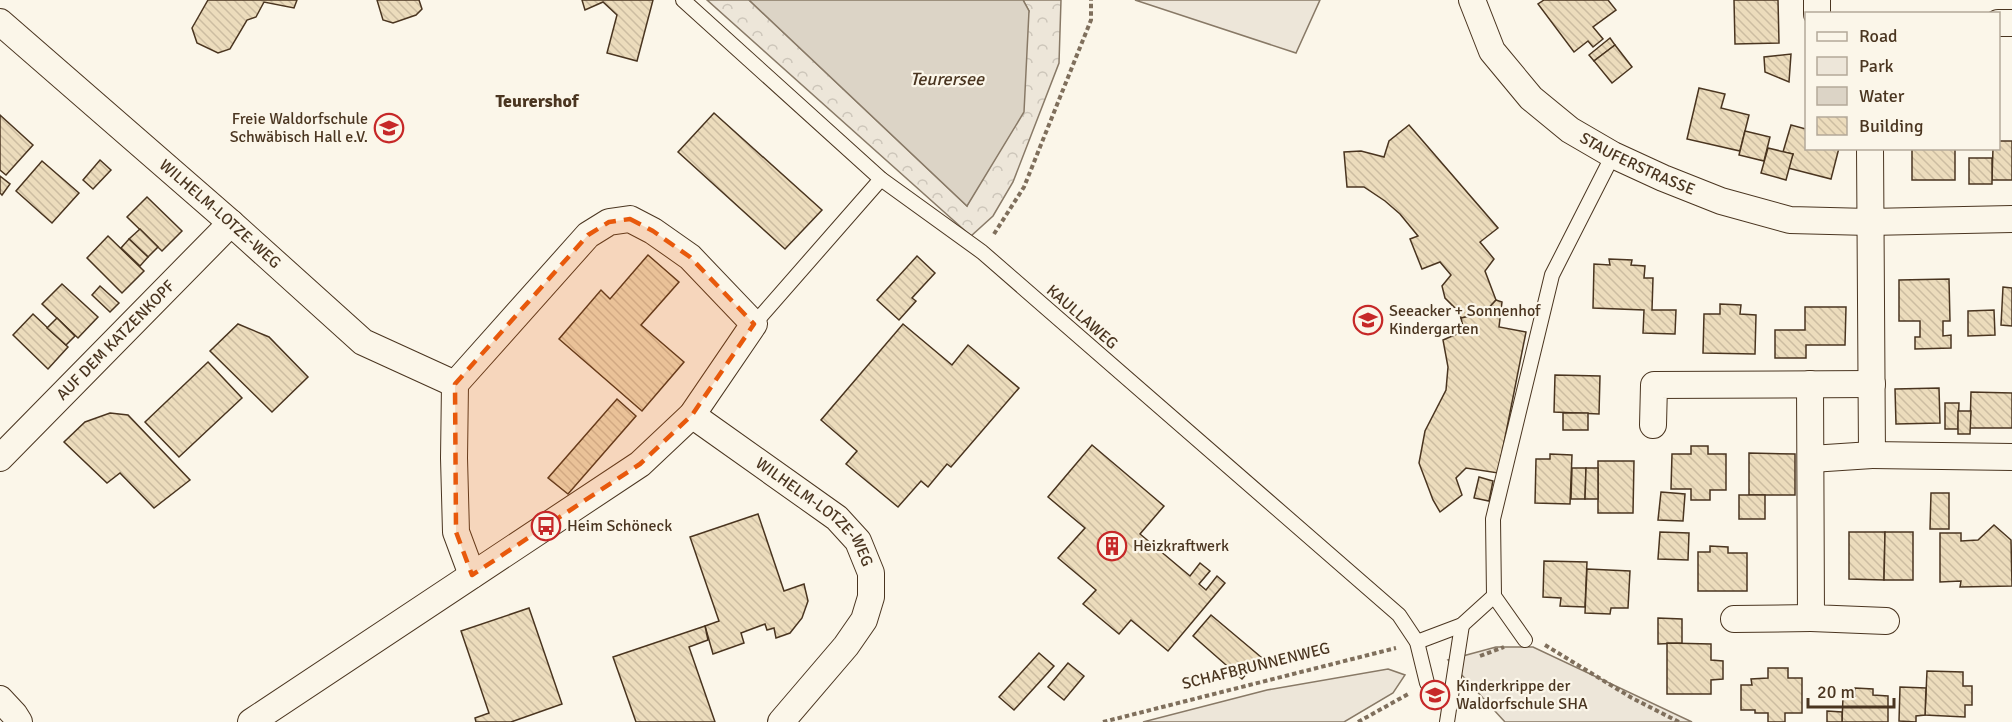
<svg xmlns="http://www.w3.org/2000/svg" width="2012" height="722" font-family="Signika,sans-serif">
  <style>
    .green { fill: #ede6d9; stroke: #887966; stroke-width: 1.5 }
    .forest { fill: url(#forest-crowns); stroke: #887966; stroke-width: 1.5 }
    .water { fill: #dcd4c6; stroke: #887966; stroke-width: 1.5 }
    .building { fill: url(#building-back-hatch); stroke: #4a3520; stroke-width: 1.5 }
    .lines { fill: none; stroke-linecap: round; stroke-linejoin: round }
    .lane-casing { stroke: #4a3520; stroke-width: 16 }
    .street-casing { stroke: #4a3520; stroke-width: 28 }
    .path { stroke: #7f6f5c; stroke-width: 4; stroke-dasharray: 4.5 3; stroke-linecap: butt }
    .lane { stroke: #fbf6e9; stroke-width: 14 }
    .street { stroke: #fbf6e9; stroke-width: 26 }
    .marked { fill: #e8590c; fill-opacity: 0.2; stroke: #e8590c; stroke-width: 4.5; stroke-dasharray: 12 8; stroke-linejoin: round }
    .labels { text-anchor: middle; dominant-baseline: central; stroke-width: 4.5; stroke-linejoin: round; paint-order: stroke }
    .poi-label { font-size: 16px; fill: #4a3520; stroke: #fbf6e9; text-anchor: start }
    .street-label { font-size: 16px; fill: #4a3520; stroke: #fbf6e9 }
    .water-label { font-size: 18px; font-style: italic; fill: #4a3520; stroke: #fbf6e9 }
    .neighbourhood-label { font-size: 18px; font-weight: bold; fill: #4a3520; stroke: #fbf6e9 }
  </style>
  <defs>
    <pattern id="forest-crowns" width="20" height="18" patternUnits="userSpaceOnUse" patternTransform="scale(1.5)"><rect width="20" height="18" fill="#ede6d9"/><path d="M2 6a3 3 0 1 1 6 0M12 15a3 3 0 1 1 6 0" fill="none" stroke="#cdc6ba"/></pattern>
    <pattern id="building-back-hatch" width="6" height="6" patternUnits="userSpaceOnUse" patternTransform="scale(1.5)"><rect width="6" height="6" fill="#ecdcbc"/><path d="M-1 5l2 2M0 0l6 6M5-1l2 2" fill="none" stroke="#ccbda1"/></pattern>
  </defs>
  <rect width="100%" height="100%" fill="#fbf6e9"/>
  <g class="green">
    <polygon points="1135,0 1320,0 1296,53"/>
    <polygon points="1496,647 1533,647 1692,722 1505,722 1448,660"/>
    <polygon points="1388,669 1405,675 1393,693 1344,722 1143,722 1267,690"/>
  </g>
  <polygon class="forest" points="707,0 749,0 967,206 1029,11 1023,0 1061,0 1059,63 1013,182 993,216 971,236"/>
  <polygon class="water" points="749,0 1023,0 1029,11 1024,112 967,206"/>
  <g class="building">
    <polygon points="208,0 297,0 294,8 264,2 256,17 247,20 230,49 218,53 197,43 192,28"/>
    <polygon points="377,0 419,0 422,9 416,15 393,23 383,20"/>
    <polygon points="582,0 653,0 637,61 607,53 617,15 603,2 585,10"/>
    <polygon points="1544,0 1608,0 1616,10 1593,27 1603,39 1593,47 1588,41 1574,52 1538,4"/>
    <polygon points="1734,0 1778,0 1779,43 1735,44"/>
    <polygon points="1610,38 1615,45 1594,61 1589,55"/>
    <polygon points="1615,45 1632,67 1612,83 1594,61"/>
    <polygon points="1791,54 1789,82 1765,72 1764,57"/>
    <polygon points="1699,88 1725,94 1721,108 1749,115 1740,151 1687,139"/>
    <polygon points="714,113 822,210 785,249 678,152"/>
    <polygon points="0,115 33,145 6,175 0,170"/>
    <polygon points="1409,125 1498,228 1480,242 1494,259 1485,271 1496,300 1484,313 1461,318 1459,312 1445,298 1442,286 1451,275 1440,262 1422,269 1410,239 1418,236 1400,214 1385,201 1364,187 1347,187 1344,152 1361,151 1384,157 1389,141"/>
    <polygon points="1791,125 1806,129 1806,148 1839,148 1831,179 1788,168 1793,154 1783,152"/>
    <polygon points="1745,131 1770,137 1764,161 1739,155"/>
    <polygon points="1998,141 2012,141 2012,180 1992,180 1993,148 1998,148"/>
    <polygon points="1768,148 1793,154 1786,180 1761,173"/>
    <rect x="1912" y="148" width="43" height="32"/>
    <rect x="1969" y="158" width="23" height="26"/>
    <polygon points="100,160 111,170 93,189 83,180"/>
    <polygon points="42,161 79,193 52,223 16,191"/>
    <polygon points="0,176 10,184 2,195 0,193"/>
    <polygon points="147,197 182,231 162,251 127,217"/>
    <polygon points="140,229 158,247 148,257 129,239"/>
    <polygon points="108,236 144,271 122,293 87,258"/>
    <polygon points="129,239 148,257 140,266 121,248"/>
    <polygon points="648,255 679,282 641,325 684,362 642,411 559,339 601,290 610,299"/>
    <polygon points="917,256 935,273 912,298 916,301 899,320 877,300"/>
    <polygon points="1609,259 1632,260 1631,265 1645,266 1644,278 1653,278 1652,310 1676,310 1675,334 1643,333 1644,310 1593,308 1594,264 1610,265"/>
    <polygon points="1949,279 1950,321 1943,321 1943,336 1951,335 1951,348 1915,349 1915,337 1920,337 1920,321 1899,321 1899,280"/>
    <polygon points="62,284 98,317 78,338 42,304"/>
    <polygon points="100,286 119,303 110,312 92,295"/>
    <polygon points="2003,287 2012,288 2012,326 2001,325"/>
    <polygon points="1496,300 1502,302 1499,327 1526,332 1498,473 1466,468 1456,478 1462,495 1440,512 1433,500 1419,463 1425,431 1446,390 1448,367 1443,340 1464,331 1461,318 1484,313"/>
    <polygon points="1720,304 1741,305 1740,314 1756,315 1755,354 1703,353 1704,314 1720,314"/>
    <polygon points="1805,307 1846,307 1845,345 1806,345 1806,358 1775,358 1775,330 1805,330"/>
    <polygon points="1994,310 1995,335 1968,336 1968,311"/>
    <polygon points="33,314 68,347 48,369 13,335"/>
    <polygon points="57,318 75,336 66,345 47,328"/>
    <polygon points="238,324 269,337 308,377 272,412 210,351"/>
    <polygon points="903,324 952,365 968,345 1019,388 951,467 947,464 928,487 921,481 898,507 846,464 857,451 821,420"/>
    <polygon points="208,362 242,398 179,457 145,422"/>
    <polygon points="1555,375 1600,376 1599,414 1554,412"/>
    <polygon points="1939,388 1940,423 1896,424 1895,389"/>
    <polygon points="1971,392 2012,393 2012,428 1970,428"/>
    <polygon points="617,399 636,416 568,494 548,478"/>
    <polygon points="1945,403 1959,403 1958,429 1945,429"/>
    <polygon points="1958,411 1971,411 1970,434 1958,434"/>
    <polygon points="110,413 128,415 190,480 154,508 120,473 107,483 64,442 85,422"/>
    <rect x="1563" y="413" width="25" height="17"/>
    <polygon points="1092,445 1164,506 1140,534 1190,576 1200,563 1210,571 1199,584 1206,590 1217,576 1225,583 1168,651 1131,620 1119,634 1083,604 1096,590 1058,558 1085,528 1048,497"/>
    <polygon points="1691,446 1708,446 1708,454 1726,454 1726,490 1710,490 1710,500 1691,500 1691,489 1671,489 1672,454 1691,454"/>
    <polygon points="1749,453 1795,454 1795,495 1749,495"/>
    <polygon points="1550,454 1572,455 1570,504 1535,503 1536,459 1550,459"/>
    <polygon points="1598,461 1634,461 1633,513 1598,513"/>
    <polygon points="1572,468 1586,468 1585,499 1571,499"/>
    <polygon points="1586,468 1598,468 1598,499 1585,499"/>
    <polygon points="1479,477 1493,481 1489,501 1474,498"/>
    <polygon points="1661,492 1685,494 1683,521 1658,520"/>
    <polygon points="1931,493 1949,493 1949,529 1930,529"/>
    <rect x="1739" y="495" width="26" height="24"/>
    <polygon points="758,514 784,591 804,584 808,601 802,618 790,633 776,638 774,628 767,630 765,624 741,633 744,643 713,654 705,626 719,621 690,537"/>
    <polygon points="1994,525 2011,540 2012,586 1960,587 1961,581 1940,582 1940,533 1961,533 1961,541 1978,540"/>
    <polygon points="1660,532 1689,533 1688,560 1658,559"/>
    <polygon points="1849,532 1885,532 1884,580 1849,579"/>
    <polygon points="1885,532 1913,532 1913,580 1884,580"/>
    <polygon points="1710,546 1728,547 1728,553 1747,553 1747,591 1698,591 1698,552 1710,552"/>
    <polygon points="1544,561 1587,562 1585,607 1560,606 1561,598 1543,597"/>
    <polygon points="1587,569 1630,571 1628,608 1611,608 1610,614 1585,613"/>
    <polygon points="529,608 562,704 511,722 476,722 475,718 489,713 461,631"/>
    <polygon points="1211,615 1261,657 1242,679 1193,636"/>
    <polygon points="1658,618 1682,619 1682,643 1658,644"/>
    <polygon points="705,626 708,640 689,647 715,722 636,722 613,657"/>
    <polygon points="1667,643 1711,644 1711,660 1723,661 1723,679 1711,680 1711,694 1667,694"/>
    <polygon points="1039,653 1054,666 1014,710 999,697"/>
    <polygon points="1068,663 1084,676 1064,700 1048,687"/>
    <polygon points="1768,668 1788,668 1788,678 1802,678 1802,713 1785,713 1785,722 1768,722 1768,713 1755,713 1755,710 1741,710 1741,685 1752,685 1751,679 1768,678"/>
    <polygon points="1927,671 1963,672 1963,686 1972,686 1972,705 1965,705 1965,717 1925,715"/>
    <polygon points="1900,687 1926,688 1925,715 1916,716 1916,722 1899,721"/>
    <polygon points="1855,688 1873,689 1873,695 1888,696 1888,722 1842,722 1843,697 1855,698"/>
    <polygon points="1827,711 1842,712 1842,722 1827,722"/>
  </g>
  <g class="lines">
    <g class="lane-casing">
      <g id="lane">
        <polyline points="683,0 881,179 982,252 1399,615 1417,642 1427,683"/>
        <polyline points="754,324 881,179"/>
        <polyline points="1525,640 1494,596 1493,519 1552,275 1613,155"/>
        <polyline points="1417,642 1462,625 1494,596"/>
        <polyline points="1447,722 1462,625"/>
      </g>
    </g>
    <g class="street-casing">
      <g id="street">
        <path id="s1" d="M 1472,0 L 1492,51 L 1531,98 L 1570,130 L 1613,155 L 1663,178 L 1721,201 L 1790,220 L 1869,222 L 2012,219"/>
        <polyline points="1817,0 1817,14"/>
        <path id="s2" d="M 0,22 L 231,223 L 363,342 L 455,384 L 588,235 L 609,222 L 630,219 L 653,231 L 690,257 L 754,324 L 692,415 L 640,464 L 251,722"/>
        <polyline points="1998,23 2012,23"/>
        <polyline points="1870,148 1872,455 2012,457"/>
        <polyline points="455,384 454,458 456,532 472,575"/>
        <polyline points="1810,384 1811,618 1886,621"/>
        <path id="s3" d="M 692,415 L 837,518 L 858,541 L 871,573 L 871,597 L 864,620 L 846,646 L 781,722"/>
        <polyline points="1653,425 1654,385 1872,384"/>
        <path id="s4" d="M 0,458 L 231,223"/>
        <polyline points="1811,459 1872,455"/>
        <polyline points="1734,619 1811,618"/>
        <polyline points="0,699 14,714 19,722"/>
      </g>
    </g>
    <g class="path">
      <polyline points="994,234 1024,187 1091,20 1091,0"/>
      <polyline points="1545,645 1632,698 1679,722"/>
      <polyline points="1480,656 1504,647"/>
      <polyline points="1103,722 1396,648"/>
      <polyline points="1358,722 1410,693"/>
    </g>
    <use href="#lane" class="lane"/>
    <use href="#street" class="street"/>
  </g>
  <path class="marked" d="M 630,219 L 653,231 L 690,257 L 754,324 L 692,415 L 640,464 L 472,575 L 456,532 L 455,384 L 588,235 L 609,222 Z"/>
  <defs>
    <g id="school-ring" transform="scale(1.5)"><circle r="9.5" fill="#fbf6e9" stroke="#c62828" stroke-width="1.5"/><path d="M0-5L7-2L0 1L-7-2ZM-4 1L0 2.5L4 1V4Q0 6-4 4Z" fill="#c62828"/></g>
    <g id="bus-ring" transform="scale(1.5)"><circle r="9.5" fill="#fbf6e9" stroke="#c62828" stroke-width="1.5"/><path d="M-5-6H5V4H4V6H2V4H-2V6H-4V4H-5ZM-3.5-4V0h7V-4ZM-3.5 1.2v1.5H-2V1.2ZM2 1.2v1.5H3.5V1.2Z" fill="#c62828"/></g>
    <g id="building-ring" transform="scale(1.5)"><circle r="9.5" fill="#fbf6e9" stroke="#c62828" stroke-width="1.5"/><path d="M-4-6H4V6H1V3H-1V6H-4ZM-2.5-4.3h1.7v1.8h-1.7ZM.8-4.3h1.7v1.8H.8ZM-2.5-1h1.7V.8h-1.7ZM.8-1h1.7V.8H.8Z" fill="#c62828"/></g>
  </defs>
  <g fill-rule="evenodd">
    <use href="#school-ring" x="389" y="128"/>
    <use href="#school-ring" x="1368" y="320"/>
    <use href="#bus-ring" x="546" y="526"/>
    <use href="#building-ring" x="1112" y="546"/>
    <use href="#school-ring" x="1435" y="695"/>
  </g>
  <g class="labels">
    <g class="poi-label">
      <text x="368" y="119" text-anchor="end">Freie Waldorfschule<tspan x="368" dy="18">Schwäbisch Hall e.V.</tspan></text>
      <text x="1389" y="311">Seeacker + Sonnenhof<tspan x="1389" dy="18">Kindergarten</tspan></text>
      <text x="567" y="526">Heim Schöneck</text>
      <text x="1133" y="546">Heizkraftwerk</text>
      <text x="1456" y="686">Kinderkrippe der<tspan x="1456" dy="18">Waldorfschule SHA</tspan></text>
    </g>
    <g class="street-label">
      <text stroke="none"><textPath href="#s1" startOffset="242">STAUFERSTRASSE</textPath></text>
      <text stroke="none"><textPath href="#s2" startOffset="292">WILHELM-LOTZE-WEG</textPath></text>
      <text transform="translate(1082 317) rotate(41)">KAULLAWEG</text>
      <text stroke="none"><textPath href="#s4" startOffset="165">AUF DEM KATZENKOPF</textPath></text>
      <text stroke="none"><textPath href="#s3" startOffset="158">WILHELM-LOTZE-WEG</textPath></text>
      <text transform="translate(1256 666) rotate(-14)">SCHAFBRUNNENWEG</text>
    </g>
    <g class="water-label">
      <text x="947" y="79">Teurersee</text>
    </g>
    <g class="neighbourhood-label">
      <text x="537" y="101">Teurershof</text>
    </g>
  </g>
  <rect x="1805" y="12" width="195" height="138" fill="#fbf6e9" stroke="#b4a999" stroke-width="1.5"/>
  <rect x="1817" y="32" width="30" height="9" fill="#fbf6e9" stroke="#b4a999" stroke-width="1.5"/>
  <text x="1859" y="42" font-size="18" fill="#4a3520">Road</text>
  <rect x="1817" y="57" width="30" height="18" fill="#ede6d9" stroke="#b4a999" stroke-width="1.5"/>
  <text x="1859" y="72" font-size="18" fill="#4a3520">Park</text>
  <rect x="1817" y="87" width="30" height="18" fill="#dcd4c6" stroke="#b4a999" stroke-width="1.5"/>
  <text x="1859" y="102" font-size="18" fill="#4a3520">Water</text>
  <rect x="1817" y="117" width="30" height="18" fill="url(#building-back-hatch)" stroke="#b4a999" stroke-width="1.5"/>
  <text x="1859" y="132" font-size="18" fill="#4a3520">Building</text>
  <path d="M1808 698v9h86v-9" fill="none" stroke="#4a3520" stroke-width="3"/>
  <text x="1817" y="698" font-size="18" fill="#4a3520" stroke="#fbf6e9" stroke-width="4.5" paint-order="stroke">20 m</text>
</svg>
